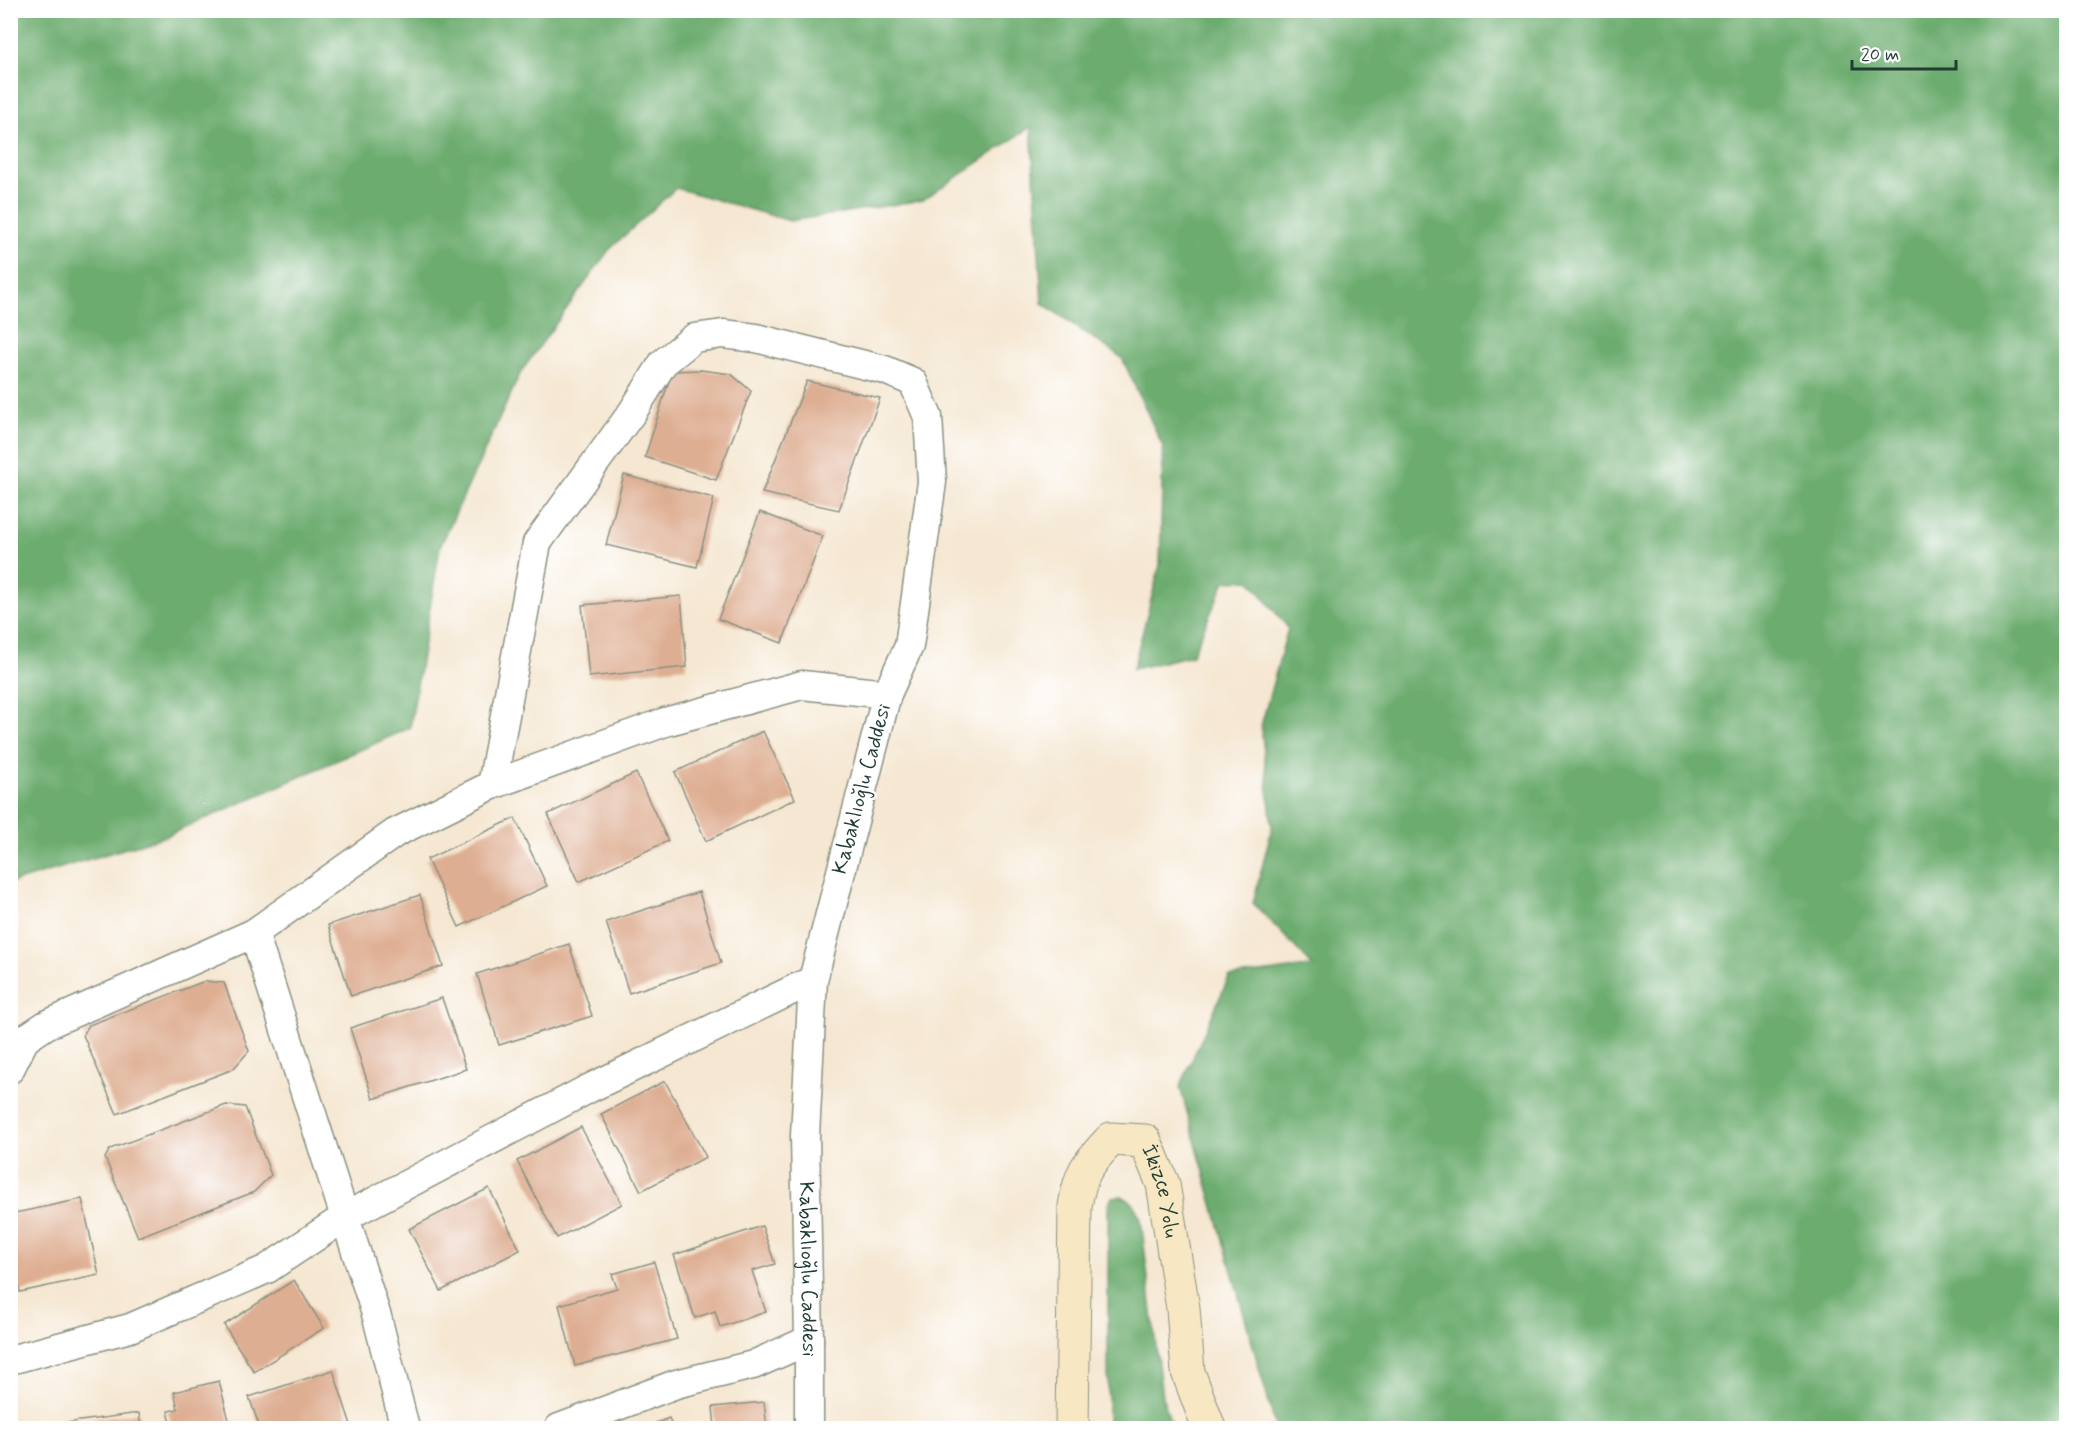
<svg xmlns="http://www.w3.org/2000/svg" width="2077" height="1439" font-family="Mynerve,sans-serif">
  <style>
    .forest { fill: #6cac6e; stroke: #467451; stroke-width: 1.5 }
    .building { fill: #deae92 }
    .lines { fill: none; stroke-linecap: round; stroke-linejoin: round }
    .street-casing { stroke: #8a9282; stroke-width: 31 }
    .secondary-casing { stroke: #8a9282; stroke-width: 35 }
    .street { stroke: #fff; stroke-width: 28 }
    .secondary { stroke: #f7e8c3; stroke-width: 33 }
    .labels { text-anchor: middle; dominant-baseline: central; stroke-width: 5; stroke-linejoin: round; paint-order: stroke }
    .street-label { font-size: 21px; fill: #1f3d34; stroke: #fff }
  </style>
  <rect width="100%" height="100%" fill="#fff"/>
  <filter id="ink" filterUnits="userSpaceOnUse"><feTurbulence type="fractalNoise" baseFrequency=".0167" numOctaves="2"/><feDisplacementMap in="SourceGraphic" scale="12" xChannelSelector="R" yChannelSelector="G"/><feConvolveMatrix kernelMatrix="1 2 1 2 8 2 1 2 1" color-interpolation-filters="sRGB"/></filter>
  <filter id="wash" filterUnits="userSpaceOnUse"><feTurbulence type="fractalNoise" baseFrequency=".008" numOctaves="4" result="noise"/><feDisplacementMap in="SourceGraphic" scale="24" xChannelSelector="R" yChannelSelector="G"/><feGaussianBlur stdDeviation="1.35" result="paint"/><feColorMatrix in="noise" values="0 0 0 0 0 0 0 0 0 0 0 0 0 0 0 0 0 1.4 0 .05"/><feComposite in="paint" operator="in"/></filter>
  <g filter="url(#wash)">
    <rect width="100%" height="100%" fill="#f5e7d1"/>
    <g class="forest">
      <polygon points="11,10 2066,11 2066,1428 1812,1428 1803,1416 1792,1428 1276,1428 1180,1087 1229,977 1313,966 1253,903 1272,827 1261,726 1288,628 1250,580 1225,581 1192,655 1133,669 1160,565 1163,447 1122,358 1042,303 1031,127 923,200 790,221 676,188 609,250 521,372 440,547 410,728 166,836 11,883"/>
      <polygon points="1122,1196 1133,1203 1141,1219 1162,1397 1173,1428 1108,1428 1108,1207 1112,1197"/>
    </g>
    <g id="blocks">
      <g class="building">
        <polygon points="701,370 731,374 751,391 716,480 645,457 672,371"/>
        <polygon points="807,381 880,398 839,510 762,493"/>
        <polygon points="624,475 714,498 697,567 606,545"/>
        <polygon points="760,512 823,536 782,643 718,619"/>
        <polygon points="681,596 687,667 589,677 582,605"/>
        <polygon points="763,731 795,799 706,841 675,772"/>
        <polygon points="636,773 668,841 579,882 548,814"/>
        <polygon points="515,818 547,886 459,927 427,859"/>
        <polygon points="699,892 721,963 629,993 606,922"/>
        <polygon points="420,895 443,966 351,996 328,925"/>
        <polygon points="569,944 592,1016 499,1045 477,974"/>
        <polygon points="205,981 224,983 249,1051 233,1069 117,1114 83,1035 89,1025"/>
        <polygon points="442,998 466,1069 373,1099 350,1028"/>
        <polygon points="665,1081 706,1157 641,1191 601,1114"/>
        <polygon points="226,1105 245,1107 271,1175 254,1192 138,1237 105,1158 110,1149"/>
        <polygon points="581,1127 622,1204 557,1238 517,1161"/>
        <polygon points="489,1188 520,1250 441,1291 409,1229"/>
        <polygon points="82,1199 99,1275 20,1292 11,1252 14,1242 10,1226 10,1214"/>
        <polygon points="762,1226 775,1264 752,1271 766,1312 720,1327 715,1311 695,1318 674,1255"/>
        <polygon points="654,1262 677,1339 575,1366 559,1305 617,1288 612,1274"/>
        <polygon points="294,1280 324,1328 254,1372 224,1325"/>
        <polygon points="333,1370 352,1428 260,1428 249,1397"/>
        <polygon points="219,1381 231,1428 172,1428 168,1411 178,1409 174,1392"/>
        <polygon points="764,1402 767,1428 715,1428 713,1407"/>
        <polygon points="139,1413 141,1428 36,1428 36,1427"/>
        <polygon points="669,1418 673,1428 643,1428"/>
      </g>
    </g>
  </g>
  <g filter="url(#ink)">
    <use href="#blocks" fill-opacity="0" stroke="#8a9282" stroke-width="1.5"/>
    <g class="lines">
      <g class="street-casing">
        <g id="street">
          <path id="s1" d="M 492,785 L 537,543 L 633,411 L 663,363 L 694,338 L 723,334 L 756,338 L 885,370 L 913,382 L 928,417 L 932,482 L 909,646 L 887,694 L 813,980 L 805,1136 L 809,1340 L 809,1428"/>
          <polyline points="254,933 377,1317 405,1428"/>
          <polyline points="10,1069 25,1039 46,1025 254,933 395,833 492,785 665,722 802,685 887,694"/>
          <polyline points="10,1360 130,1328 267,1269 345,1217 588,1089 813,980"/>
          <polyline points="559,1428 676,1384 753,1365 809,1340"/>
        </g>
      </g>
      <g class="secondary-casing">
        <g id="secondary">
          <path id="s2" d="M 1072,1428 L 1075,1206 C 1081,1170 1087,1165 1111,1139 L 1145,1141 L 1163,1184 L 1183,1308 L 1188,1372 L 1209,1428"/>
        </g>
      </g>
      <use href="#street" class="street"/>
      <use href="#secondary" class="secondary"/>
    </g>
  </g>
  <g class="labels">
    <g class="street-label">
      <text transform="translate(862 789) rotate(-75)">Kabaklıoğlu Caddesi</text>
      <text stroke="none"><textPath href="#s2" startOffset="387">İkizce Yolu</textPath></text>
      <text stroke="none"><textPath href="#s1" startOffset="1638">Kabaklıoğlu Caddesi</textPath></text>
    </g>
  </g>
  <rect width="2077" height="1439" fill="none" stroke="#fff" stroke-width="36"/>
  <path d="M1852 60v9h104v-9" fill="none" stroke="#1f3d34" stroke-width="3"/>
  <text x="1861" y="60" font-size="18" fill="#1f3d34" stroke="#ffffff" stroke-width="4.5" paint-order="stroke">20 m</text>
</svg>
